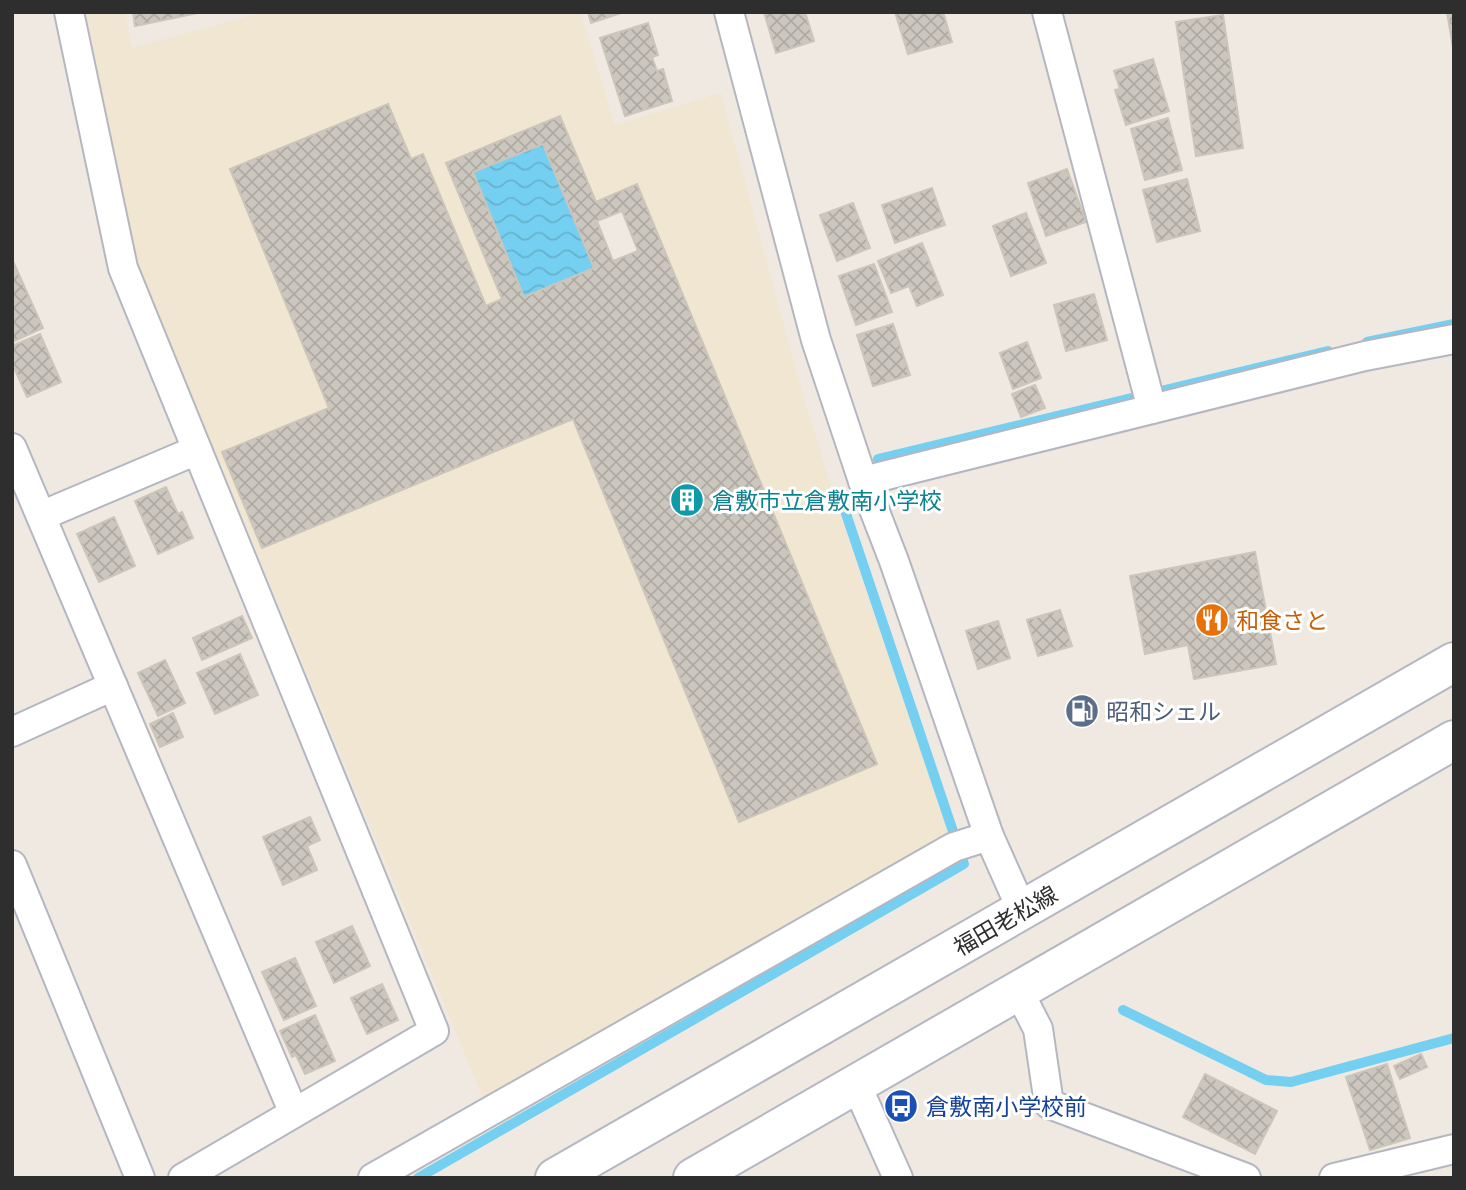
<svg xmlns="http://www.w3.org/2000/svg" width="1466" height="1190" font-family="'Noto Sans','Noto Sans JP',sans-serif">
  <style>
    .education { fill: #f0e6d1; fill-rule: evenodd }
    .water { fill: url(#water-waves) }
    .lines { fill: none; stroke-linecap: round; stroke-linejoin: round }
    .stream { stroke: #75cff0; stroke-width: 10 }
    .building { fill: url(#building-cross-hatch); stroke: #cbc5ba; stroke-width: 2; fill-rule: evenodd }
    .street-casing { stroke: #b4b7c1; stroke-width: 32 }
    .secondary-casing { stroke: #b4b7c1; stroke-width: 42 }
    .street { stroke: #fff; stroke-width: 28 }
    .secondary { stroke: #fff; stroke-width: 38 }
    .labels { text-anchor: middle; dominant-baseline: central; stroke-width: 6; stroke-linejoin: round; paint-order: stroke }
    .culture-label { font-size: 23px; fill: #0d838f; stroke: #fff; text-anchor: start }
    .food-label { font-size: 23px; fill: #c56008; stroke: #fff; text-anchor: start }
    .service-label { font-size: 23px; fill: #4e5e75; stroke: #fff; text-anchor: start }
    .street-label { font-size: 23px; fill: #2e2e2e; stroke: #fff }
    .transit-label { font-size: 23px; fill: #164399; stroke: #fff; text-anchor: start }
  </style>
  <defs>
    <pattern id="water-waves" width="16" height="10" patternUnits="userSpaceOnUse" patternTransform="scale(1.75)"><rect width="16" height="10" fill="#75cff0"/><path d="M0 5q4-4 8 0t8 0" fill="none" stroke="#66b2ce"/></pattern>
    <pattern id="building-cross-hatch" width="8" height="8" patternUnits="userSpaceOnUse" patternTransform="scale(1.75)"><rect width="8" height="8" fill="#cbc7bf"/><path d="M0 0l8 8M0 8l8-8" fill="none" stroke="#afaba4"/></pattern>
  </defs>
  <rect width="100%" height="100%" fill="#efe9e1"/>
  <path class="education" d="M 86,12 L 125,12 L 132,48 L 264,12 L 580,12 L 615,125 L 721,93 L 800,385 L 837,506 L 951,836 L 484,1100 L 136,260 ZM 388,104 L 411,159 L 486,306 L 502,299 L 446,163 L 560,116 L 596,202 L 637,185 L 877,764 L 740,821 L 573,419 L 262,548 L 222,452 L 329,408 L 230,169 Z"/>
  <polygon class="water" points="543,144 594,268 524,297 473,172"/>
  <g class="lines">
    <g class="stream">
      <polyline points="1367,342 1454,324"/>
      <polyline points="878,459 1328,351"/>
      <polyline points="1123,1010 1266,1080 1291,1082 1454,1038"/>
      <polyline points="418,1178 964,864 839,493"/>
    </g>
  </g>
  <g class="building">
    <polygon points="133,12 198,12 198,13 135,26"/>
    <polygon points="588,12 624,12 591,23"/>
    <polygon points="764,12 805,12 814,41 776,53"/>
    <polygon points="895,12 943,12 952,42 908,54"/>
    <polygon points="1447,12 1454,12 1454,54"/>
    <polygon points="1223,15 1243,148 1196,156 1176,22"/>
    <polygon points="648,23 658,55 652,57 657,71 663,69 672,101 625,116 600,38"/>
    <polygon points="1153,59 1169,111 1126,125 1115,90 1120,89 1114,71"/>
    <path d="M 388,104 L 411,159 L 423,154 L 486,306 L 502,299 L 446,163 L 560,116 L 596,202 L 637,184 L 877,764 L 739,822 L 573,419 L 262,548 L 222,452 L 329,408 L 230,169 ZM 543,144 L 594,268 L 524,297 L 473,172 ZM 622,211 L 638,251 L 613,261 L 597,221 Z"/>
    <polygon points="1168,118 1182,170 1145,180 1131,129"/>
    <polygon points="1067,169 1086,222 1046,236 1028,183"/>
    <polygon points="1187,179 1200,231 1157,242 1143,190"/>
    <polygon points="932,188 945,225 895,243 882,205"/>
    <polygon points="853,203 870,248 837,261 820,215"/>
    <polygon points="1026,213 1046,263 1011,276 993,226"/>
    <polygon points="922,243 943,295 917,306 909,286 891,293 878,261"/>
    <polygon points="12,259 43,328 12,342"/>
    <polygon points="874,264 892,312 856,325 839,276"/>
    <polygon points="1094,294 1107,340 1066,351 1054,305"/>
    <polygon points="893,324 910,375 873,386 857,335"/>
    <polygon points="40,334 61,382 27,397 12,363 12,346"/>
    <polygon points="1027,342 1041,378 1013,389 1000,353"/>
    <polygon points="1035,385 1045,408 1021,417 1012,394"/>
    <polygon points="166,487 178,514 182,512 193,538 158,554 135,501"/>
    <polygon points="114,517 135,566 99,582 77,534"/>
    <polygon points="1255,552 1276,664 1194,679 1188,645 1145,654 1130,576"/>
    <polygon points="1060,610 1072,646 1038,656 1027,620"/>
    <polygon points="242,616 252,638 202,660 193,638"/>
    <polygon points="998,621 1010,658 978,669 966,631"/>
    <polygon points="240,654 258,695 215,714 197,673"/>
    <polygon points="165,660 185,703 158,716 138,673"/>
    <polygon points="173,713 183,737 160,747 150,724"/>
    <polygon points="310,817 320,840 307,846 317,870 283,885 263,837"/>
    <polygon points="352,926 370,966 334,983 316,942"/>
    <polygon points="295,958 316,1006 284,1020 262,972"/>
    <polygon points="382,984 398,1020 367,1034 351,998"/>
    <polygon points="315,1015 335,1061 305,1074 296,1055 292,1057 280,1031"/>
    <polygon points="1421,1054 1427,1067 1400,1079 1394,1066"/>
    <polygon points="1387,1064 1410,1138 1370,1150 1346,1077"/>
    <polygon points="1205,1074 1277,1111 1255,1154 1183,1117"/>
  </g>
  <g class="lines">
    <g class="street-casing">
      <g id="street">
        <polyline points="69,12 123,268 434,1031 183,1178"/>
        <polyline points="729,12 816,340 863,481 894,561 989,836 1022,910"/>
        <polyline points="1047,12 1152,409"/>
        <polyline points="12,448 293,1111"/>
        <polyline points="863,481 1365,356 1454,339"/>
        <polyline points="41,516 197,450"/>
        <polyline points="12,732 113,686"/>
        <polyline points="12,865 140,1178"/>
        <polyline points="1018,990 1038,1029 1049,1104 1246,1178"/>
        <polyline points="856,1084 898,1178"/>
        <polyline points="373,1178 954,847 989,836"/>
        <polyline points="1334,1178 1454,1149"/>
      </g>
    </g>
    <g class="secondary-casing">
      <g id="secondary">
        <polyline points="555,1178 1454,662"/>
        <polyline points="693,1178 1454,740"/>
      </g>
    </g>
    <use href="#street" class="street"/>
    <use href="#secondary" class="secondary"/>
  </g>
  <defs>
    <g id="building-disc" transform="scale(1.75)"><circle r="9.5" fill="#0f9aa8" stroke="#fff"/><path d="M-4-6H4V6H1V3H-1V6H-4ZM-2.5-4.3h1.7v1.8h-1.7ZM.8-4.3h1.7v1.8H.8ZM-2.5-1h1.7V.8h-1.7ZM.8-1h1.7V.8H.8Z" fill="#fff"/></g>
    <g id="restaurant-disc" transform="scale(1.75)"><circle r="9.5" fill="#e8710a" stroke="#fff"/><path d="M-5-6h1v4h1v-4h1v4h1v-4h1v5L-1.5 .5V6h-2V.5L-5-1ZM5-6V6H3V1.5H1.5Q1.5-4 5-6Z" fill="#fff"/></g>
    <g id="fuel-disc" transform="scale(1.75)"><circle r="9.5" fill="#5c6f8a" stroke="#fff"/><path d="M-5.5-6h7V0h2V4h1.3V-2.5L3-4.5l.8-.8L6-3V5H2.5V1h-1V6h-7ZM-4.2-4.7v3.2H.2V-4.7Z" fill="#fff"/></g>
    <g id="bus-disc" transform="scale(1.75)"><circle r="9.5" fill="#1a4fb4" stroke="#fff"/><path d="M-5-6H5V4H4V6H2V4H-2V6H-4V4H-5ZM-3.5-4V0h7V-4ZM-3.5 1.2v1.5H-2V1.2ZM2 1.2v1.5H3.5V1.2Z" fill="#fff"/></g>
  </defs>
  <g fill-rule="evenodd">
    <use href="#building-disc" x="687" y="500"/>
    <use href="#restaurant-disc" x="1212" y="620"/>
    <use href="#fuel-disc" x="1082" y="711"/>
    <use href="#bus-disc" x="901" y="1106"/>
  </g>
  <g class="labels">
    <g class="culture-label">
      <text x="712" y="500">倉敷市立倉敷南小学校</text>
    </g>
    <g class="food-label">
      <text x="1236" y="620">和食さと</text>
    </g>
    <g class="service-label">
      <text x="1106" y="711">昭和シェル</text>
    </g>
    <g class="street-label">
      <text transform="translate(1005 920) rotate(-30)">福田老松線</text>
    </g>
    <g class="transit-label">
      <text x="926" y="1106">倉敷南小学校前</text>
    </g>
  </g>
  <rect width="1466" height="1190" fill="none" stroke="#2e2e2e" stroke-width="28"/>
</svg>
